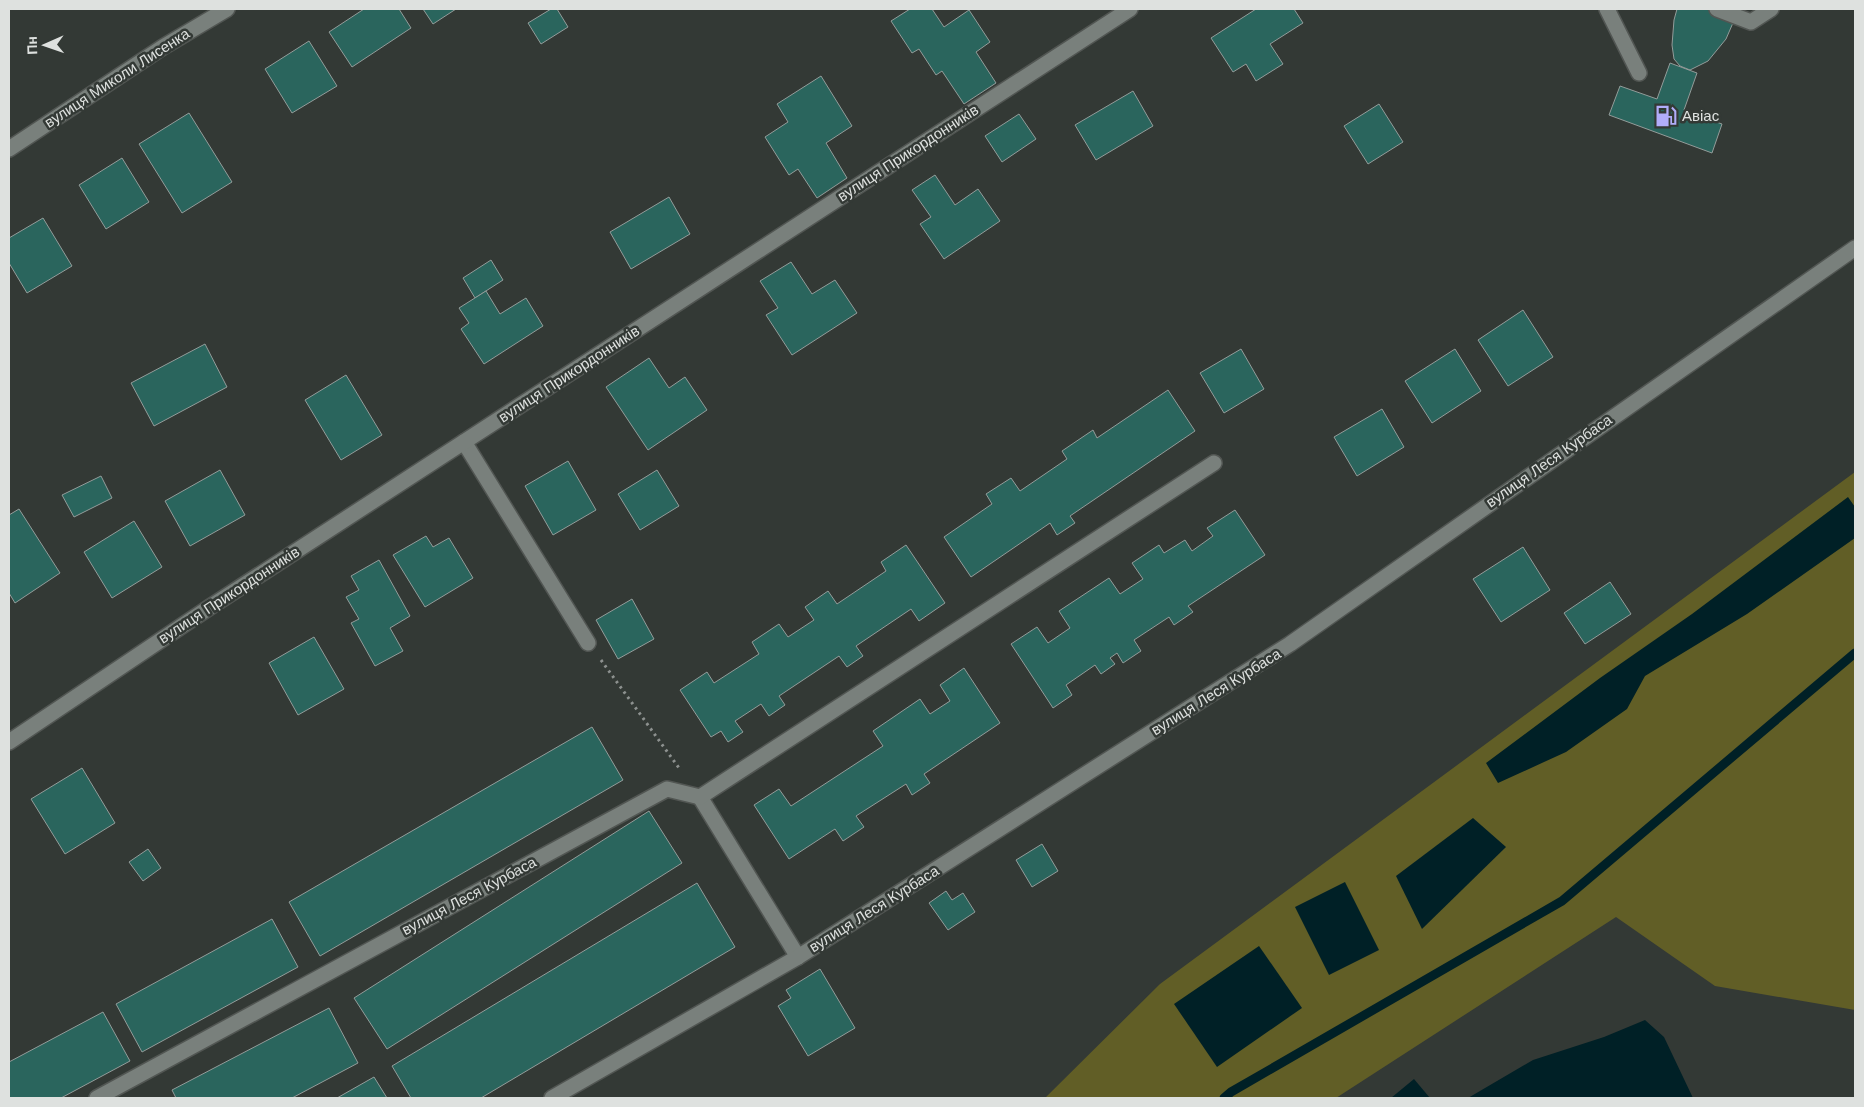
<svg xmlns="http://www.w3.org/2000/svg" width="1864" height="1107" font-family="'Work Sans',sans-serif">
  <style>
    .green { fill: #615e26 }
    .water { fill: #002026 }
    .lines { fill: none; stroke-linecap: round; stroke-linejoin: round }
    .stream { stroke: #002026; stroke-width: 9 }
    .building { fill: #2a655d; stroke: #939c9a }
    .lane-casing { stroke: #525653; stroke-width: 18 }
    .street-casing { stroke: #525653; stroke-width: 18 }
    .path { stroke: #8d918f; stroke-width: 3; stroke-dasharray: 2.5 4; stroke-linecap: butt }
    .lane { stroke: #79807c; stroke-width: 15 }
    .street { stroke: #79807c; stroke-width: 15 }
    .labels { text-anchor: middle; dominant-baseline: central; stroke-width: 5; stroke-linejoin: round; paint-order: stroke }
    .street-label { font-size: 15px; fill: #dee1df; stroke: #333935 }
    .poi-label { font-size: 15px; fill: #dee1df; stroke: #333935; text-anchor: start }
  </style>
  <rect width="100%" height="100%" fill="#333935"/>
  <polygon class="green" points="1855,472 1855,1010 1715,986 1616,917 1336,1098 1045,1098 1160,984"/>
  <g class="water">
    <polygon points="1848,497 1855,507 1855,538 1747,614 1645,676 1627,709 1566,752 1498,783 1486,763 1600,678 1692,614"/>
    <polygon points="1473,818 1506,847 1422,929 1396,876"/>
    <polygon points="1345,882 1379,950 1329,975 1295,907"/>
    <polygon points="1259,946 1302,1008 1217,1067 1174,1004"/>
    <polygon points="1645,1020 1664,1037 1693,1098 1468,1098 1533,1060 1604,1037"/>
    <polygon points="1414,1079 1430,1098 1391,1098"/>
  </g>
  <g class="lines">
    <polyline class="stream" points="1224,1098 1231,1092 1562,901 1855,653"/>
  </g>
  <g class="building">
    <polygon points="364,9 399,9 411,28 352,67 329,32"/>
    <polygon points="423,9 456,9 433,24"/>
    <polygon points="551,9 557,9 568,27 541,44 528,23"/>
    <polygon points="910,9 932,9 944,27 969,10 990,42 976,52 996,83 964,104 942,71 936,75 919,49 912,53 891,21"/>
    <polygon points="1256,9 1294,9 1303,23 1270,44 1283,64 1256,81 1246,64 1233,72 1211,38"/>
    <polygon points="1677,9 1739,9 1726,39 1708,61 1690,70 1680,66 1674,59 1672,45 1674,20"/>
    <polygon points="309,41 337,86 292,113 265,69"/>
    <polygon points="1670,63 1697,73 1684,110 1722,124 1712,153 1609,115 1620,86 1657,99"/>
    <polygon points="821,76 852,126 826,143 847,178 817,198 798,169 789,175 765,137 788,122 777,104"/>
    <polygon points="1133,91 1153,126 1096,160 1075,125"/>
    <polygon points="1379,104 1403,142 1368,164 1344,126"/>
    <polygon points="189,113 232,182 182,213 139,144"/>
    <polygon points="1019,114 1036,139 1002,162 985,136"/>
    <polygon points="122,158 149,202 106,229 79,185"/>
    <polygon points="935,175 955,205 978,189 1000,221 944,259 920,224 931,217 912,190"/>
    <polygon points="669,197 690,234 631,269 610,232"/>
    <polygon points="43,218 72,266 27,293 9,263 9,238"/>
    <polygon points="491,260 503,280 475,298 463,278"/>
    <polygon points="791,262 812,294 835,280 857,313 792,355 766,315 778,308 760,281"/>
    <polygon points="486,291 500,314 526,298 543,326 484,364 461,329 469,323 459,308"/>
    <polygon points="1523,310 1553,357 1508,386 1478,340"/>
    <polygon points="205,344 227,387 154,426 131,383"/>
    <polygon points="1241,349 1264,389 1224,413 1200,373"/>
    <polygon points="1455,349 1481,391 1432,423 1405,381"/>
    <polygon points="649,358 669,388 685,377 707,410 648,450 606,387"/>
    <polygon points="346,375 382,435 341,460 305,400"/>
    <polygon points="1168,390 1195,431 1070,516 1075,523 1057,535 1050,523 971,577 944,537 992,504 986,494 1011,478 1020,491 1067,459 1062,451 1093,430 1097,438"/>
    <polygon points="1382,409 1404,447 1357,476 1334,437"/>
    <polygon points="568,461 596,510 553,535 525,486"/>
    <polygon points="220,470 245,515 190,546 165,501"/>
    <polygon points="657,470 679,506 640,530 618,494"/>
    <polygon points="101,476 112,498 74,517 62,495"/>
    <polygon points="19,509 60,573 15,603 9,593 9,515"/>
    <polygon points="1235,510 1265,555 1188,606 1193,612 1174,625 1169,617 1134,640 1141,651 1123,663 1117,653 1110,658 1115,664 1101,674 1095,665 1066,685 1072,695 1053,708 1011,644 1037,627 1048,643 1070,628 1059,611 1109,578 1120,594 1143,579 1132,563 1159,545 1164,553 1185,540 1192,551 1213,536 1207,528"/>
    <polygon points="134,521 162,567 112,598 84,552"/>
    <polygon points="426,536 433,547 449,538 473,578 425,607 393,555"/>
    <polygon points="906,545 945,603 919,621 911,609 856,646 863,656 847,667 839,656 779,696 785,705 769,716 761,704 735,721 743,732 728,742 721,731 711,737 680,690 707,672 714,683 759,654 752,642 779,624 788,637 814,620 805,607 828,591 837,604 886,571 881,562"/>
    <polygon points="1523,547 1550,590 1501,622 1473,579"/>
    <polygon points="379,560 410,616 390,628 403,651 375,666 351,623 359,619 346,597 359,590 351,576"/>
    <polygon points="1610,582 1631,614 1585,644 1564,613"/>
    <polygon points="632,599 654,639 618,659 596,620"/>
    <polygon points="314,637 344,689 298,715 269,663"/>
    <polygon points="964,668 1000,723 924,774 930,783 912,795 906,784 856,816 864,827 843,841 835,829 789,859 754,805 779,789 791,806 883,746 873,731 920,699 930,714 950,701 940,685"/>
    <polygon points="592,727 623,780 320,956 289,902"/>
    <polygon points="82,768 115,823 65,854 31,799"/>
    <polygon points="649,811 682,863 387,1049 354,998"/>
    <polygon points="1042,844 1058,871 1032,887 1016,860"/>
    <polygon points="148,849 161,868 143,881 129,862"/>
    <polygon points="697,883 735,947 481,1098 411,1098 392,1066"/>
    <polygon points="946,891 952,900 963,893 975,912 948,930 929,903"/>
    <polygon points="272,919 298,967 142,1052 116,1004"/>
    <polygon points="820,969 855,1028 808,1056 778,1006 791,998 786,990"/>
    <polygon points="329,1008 358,1063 292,1098 176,1098 172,1090"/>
    <polygon points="103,1012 130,1061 61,1098 9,1098 9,1062"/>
    <polygon points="374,1077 387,1098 337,1098"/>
  </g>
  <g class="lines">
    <g class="lane-casing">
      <g id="lane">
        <polyline points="1607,9 1639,73"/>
        <polyline points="1717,9 1751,22 1771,9"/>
      </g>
    </g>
    <g class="street-casing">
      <g id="street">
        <polyline points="9,149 163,47 227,9"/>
        <polyline points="464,442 588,643"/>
        <polyline points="9,742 210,607 1130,9"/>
        <polyline points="700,797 798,957"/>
        <polyline points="97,1098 667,789 700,797 1214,463"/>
        <polyline points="552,1098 798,957 1290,644 1855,248"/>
      </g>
    </g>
    <polyline class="path" points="601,660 679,768"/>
    <use href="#lane" class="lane"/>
    <use href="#street" class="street"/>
  </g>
  <defs>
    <g id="fuel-bare" transform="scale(1.725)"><path d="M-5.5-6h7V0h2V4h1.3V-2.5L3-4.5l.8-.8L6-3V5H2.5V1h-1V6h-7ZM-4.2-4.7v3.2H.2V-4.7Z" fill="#b1adfa" stroke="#333935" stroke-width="2.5" paint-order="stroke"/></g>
  </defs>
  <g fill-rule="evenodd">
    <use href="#fuel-bare" x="1666" y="116"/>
  </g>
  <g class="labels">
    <g class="street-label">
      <text transform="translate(117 78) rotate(-33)">вулиця Миколи Лисенка</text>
      <text transform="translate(908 153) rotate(-33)">вулиця Прикордонників</text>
      <text transform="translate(569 374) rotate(-33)">вулиця Прикордонників</text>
      <text transform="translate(1549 461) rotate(-35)">вулиця Леся Курбаса</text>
      <text transform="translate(229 595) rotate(-33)">вулиця Прикордонників</text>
      <text transform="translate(1216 692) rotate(-32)">вулиця Леся Курбаса</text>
      <text transform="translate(469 896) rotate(-28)">вулиця Леся Курбаса</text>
      <text transform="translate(874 909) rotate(-32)">вулиця Леся Курбаса</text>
    </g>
    <g class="poi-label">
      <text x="1682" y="116">Авіас</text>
    </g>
  </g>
  <rect width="1864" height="1107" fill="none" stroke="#dee1df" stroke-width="20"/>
  <g transform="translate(45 45) rotate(268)" stroke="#333935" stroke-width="4" paint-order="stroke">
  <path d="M0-4L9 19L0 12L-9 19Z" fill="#dee1df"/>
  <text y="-8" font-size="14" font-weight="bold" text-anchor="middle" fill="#dee1df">Пн</text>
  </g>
</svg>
